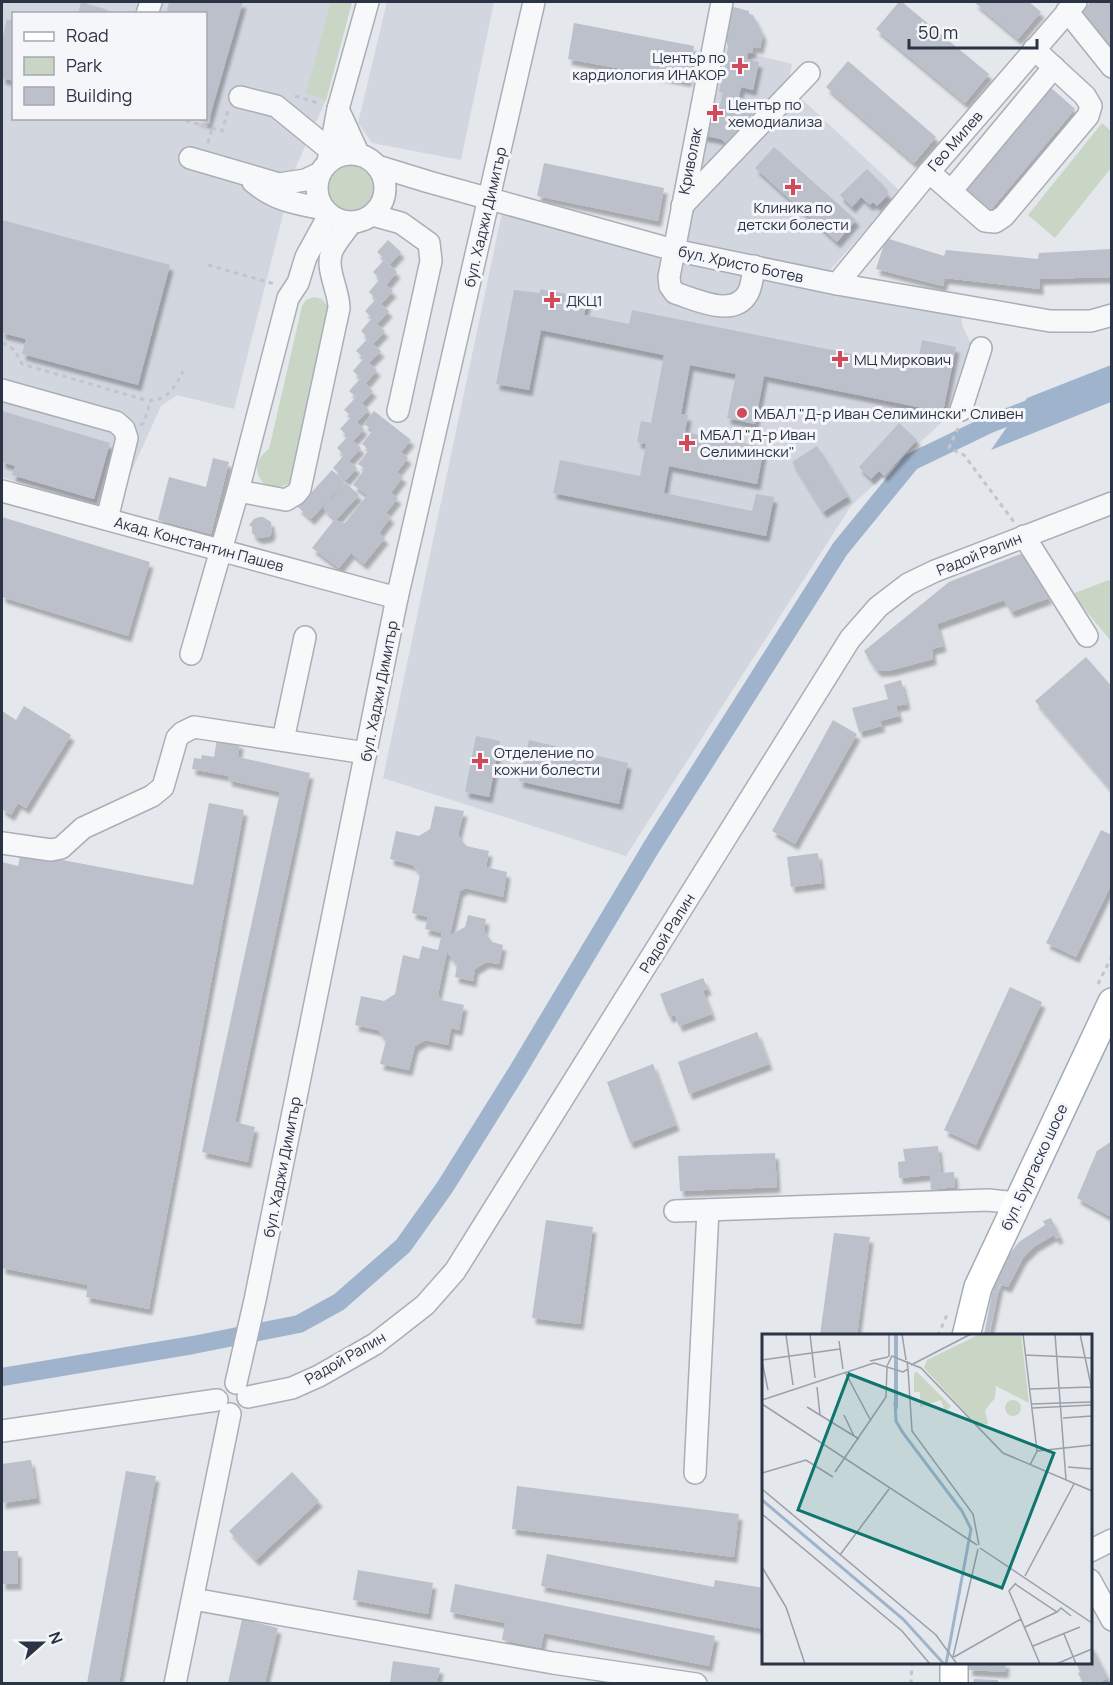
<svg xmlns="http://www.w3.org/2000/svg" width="1113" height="1685" font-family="Manrope,sans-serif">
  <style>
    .built { fill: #d2d6de }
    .green { fill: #c9d6c5 }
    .water { fill: #9fb4cc }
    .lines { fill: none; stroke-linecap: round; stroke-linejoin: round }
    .canal { stroke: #9fb4cc; stroke-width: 18 }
    .building { fill: #bbc0ca; filter: url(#shadow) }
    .minor-casing { stroke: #a9aeb7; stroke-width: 24 }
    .major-casing { stroke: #a3abb8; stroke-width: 30 }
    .path { stroke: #c2c5cb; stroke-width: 3; stroke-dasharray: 4.5 4.5; stroke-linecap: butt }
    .minor { stroke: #f7f8fa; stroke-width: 21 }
    .major { stroke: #fff; stroke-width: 27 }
    .poi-dot { fill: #d1495b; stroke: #f4f6f9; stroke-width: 2 }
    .labels { text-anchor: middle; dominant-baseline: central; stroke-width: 6; stroke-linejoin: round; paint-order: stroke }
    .poi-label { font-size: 15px; fill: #2b3445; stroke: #f4f6f9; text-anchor: start }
    .street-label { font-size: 15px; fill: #2b3445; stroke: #f4f6f9 }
    .inset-river { fill: none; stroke: #9fb4cc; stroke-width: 3 }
    .inset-road { fill: none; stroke: #9a9fa9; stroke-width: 1.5 }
    .view { fill: #0f766e; fill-opacity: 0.15; stroke: #0f766e; stroke-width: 3 }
    .inset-edge { fill: none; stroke: #2b3445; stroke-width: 3 }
  </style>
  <defs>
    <filter id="shadow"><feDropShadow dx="3.5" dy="6" stdDeviation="1.5" flood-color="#0004"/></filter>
  </defs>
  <rect width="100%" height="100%" fill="#e4e7ec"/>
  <g class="built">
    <polygon points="2,2 141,2 137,13 14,14 14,118 206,118 206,14 140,13 143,2 352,2 326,100 294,171 234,409 177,395 161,406 113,512 2,477"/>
    <polygon points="387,2 494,2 461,160 372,143 358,123"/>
    <polygon points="713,44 792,64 788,86 900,191 831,269 837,284 961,306 962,325 972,346 955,410 851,506 626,856 383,778 504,203 674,250"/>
  </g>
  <g class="green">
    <polygon points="331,2 352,2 326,100 306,93"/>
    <polygon points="1102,123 1111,131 1111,168 1055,238 1028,215"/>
    <circle cx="351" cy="188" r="29"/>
    <path d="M 314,297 L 322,299 L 329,308 L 294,480 C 266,502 242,468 269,449 L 302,306 L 306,300 Z"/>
    <polygon points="1109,580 1112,584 1111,641 1072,594"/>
  </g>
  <polygon class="water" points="1111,365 1111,402 991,450 1027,398"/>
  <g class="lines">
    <polyline class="canal" points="2,1377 193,1345 299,1324 339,1302 403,1246 445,1187 518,1070 652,846 840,549 911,462 992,423 1037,406"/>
  </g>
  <g class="building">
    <polygon points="81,2 108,10 107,14 78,14"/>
    <polygon points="169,2 243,2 208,123 195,119 206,118 206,14 166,14"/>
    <polygon points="899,2 902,2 989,74 965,103 876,29"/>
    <polygon points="974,2 1029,2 1041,12 1018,39"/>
    <polygon points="1091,2 1108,2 1112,5 1112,51 1080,12"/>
    <polygon points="730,6 749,11 749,14 753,15 763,35 760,48 753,47 752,53 748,52 747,59 759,62 753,90 741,87 739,97 744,97 743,105 756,118 730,147 721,139 700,135 706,102 720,105 723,93 719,92 728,48 725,34"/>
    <polygon points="7,19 14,21 14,81 2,78 2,40"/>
    <polygon points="574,23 694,46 688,81 568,59"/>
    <polygon points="848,61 936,137 914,163 826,87"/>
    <polygon points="1049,86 1075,109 989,212 962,189"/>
    <polygon points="774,147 856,220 837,242 755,168"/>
    <polygon points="544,163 664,188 658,221 537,196"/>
    <polygon points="867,169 884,186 882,188 889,194 877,206 873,202 870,205 861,197 852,207 840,195"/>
    <polygon points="2,220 170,265 138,385 22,354 26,339 2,333"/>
    <polygon points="886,238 944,256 946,250 1038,259 1039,253 1112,249 1112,277 1040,279 1040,289 945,278 943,286 876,269"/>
    <polygon points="388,240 401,252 390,264 377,252"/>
    <polygon points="384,260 397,272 386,285 393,291 381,304 389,311 377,324 385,331 373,344 381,351 369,363 377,370 366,383 353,371 364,358 356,351 368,338 361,331 372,318 365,311 376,299 369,292 380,279 373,272"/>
    <polygon points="540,289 588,298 584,315 629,324 632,310 917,367 922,340 956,347 943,412 764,376 755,424 727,418 736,374 690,365 681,414 688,415 685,432 764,447 757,484 669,466 664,493 752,511 756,494 774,497 766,536 553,493 560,460 640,476 646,444 637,442 641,421 651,423 664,355 541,330 529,390 496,384 514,290 540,293"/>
    <polygon points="360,379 373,391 362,403 369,410 357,422 364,429 353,441 361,448 349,461 357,468 346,480 333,468 344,455 337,448 348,436 340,429 352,416 344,410 356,397 349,391"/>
    <polygon points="2,411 110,443 94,499 12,475 15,466 2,462"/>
    <polygon points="374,411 411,440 401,452 408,458 397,472 403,477 391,493 398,498 386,513 391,517 379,533 385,538 364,564 351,553 339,568 312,548 334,520 345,523 367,495 353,485 365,469 358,464 369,450 362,444 373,430 364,424"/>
    <polygon points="899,423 917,440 884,476 879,471 871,479 859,467"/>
    <polygon points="817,446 848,496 823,512 792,462"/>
    <polygon points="213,458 229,462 211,534 158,520 169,477 206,487"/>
    <polygon points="332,470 345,482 311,519 298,507"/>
    <polygon points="346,483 359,495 336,520 323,508"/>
    <polygon points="2,517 150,562 128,636 2,597"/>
    <polygon points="259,517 263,517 271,522 272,532 270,536 261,538 256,537 252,533 252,527 249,525 254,519"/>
    <polygon points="1023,553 1049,598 1011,612 1004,600 937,624 943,646 932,649 933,659 892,670 878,671 872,664 864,651 949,582"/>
    <polygon points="1086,657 1112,687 1112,791 1035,701"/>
    <polygon points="901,680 907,704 896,706 899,716 880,721 882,726 859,732 852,708 888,699 884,685"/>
    <polygon points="24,706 71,735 26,808 18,803 11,815 2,809 2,711 16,720"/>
    <polygon points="833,720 857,734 795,844 772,831"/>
    <polygon points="476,736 500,741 489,797 465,792"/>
    <polygon points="217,739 240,743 238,757 310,773 235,1122 255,1127 248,1162 202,1152 280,792 232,781 228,780 229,776 192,769 194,758 201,759 202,755 214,757"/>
    <polygon points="529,740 628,763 619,804 519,781"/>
    <polygon points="209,803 244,810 149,1309 86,1297 88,1285 2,1268 2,862 18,866 21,852 193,885"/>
    <polygon points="435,806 464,811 458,835 466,846 489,851 486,867 507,872 503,897 465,888 460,891 450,935 465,927 468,915 486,919 484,931 492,942 503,945 499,964 486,962 475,969 473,981 455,977 457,965 447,952 438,995 441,1000 464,1005 459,1030 451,1028 448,1045 425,1040 415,1046 409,1070 380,1064 386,1041 378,1030 355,1025 361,996 384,1001 395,994 403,955 419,959 422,946 438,950 442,933 425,929 428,917 412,913 420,875 413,865 390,859 396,831 419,836 430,829"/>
    <polygon points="1101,830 1112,835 1112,883 1076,957 1046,943"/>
    <polygon points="818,853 822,883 791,887 787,857"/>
    <polygon points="703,978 708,989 703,991 712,1014 679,1026 675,1015 669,1017 660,994"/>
    <polygon points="1010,987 1042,1002 976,1145 944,1130"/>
    <polygon points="757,1032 769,1064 689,1094 678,1062"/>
    <polygon points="653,1064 676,1125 630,1143 607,1082"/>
    <polygon points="1112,1141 1112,1211 1109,1216 1077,1198 1097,1151"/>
    <polygon points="938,1146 941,1173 954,1172 955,1187 931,1190 930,1175 899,1178 898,1162 905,1161 903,1149"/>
    <polygon points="775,1153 777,1187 680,1191 678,1156"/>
    <polygon points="1051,1218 1060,1237 1056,1239 1054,1235 1035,1246 1023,1258 1008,1287 1000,1284 989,1335 984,1335 993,1288 1008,1256 1019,1242 1045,1225 1043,1221"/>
    <polygon points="546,1220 593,1227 580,1324 532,1318"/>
    <polygon points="834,1233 870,1237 857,1335 820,1335"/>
    <polygon points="31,1460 37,1498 2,1503 2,1464"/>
    <polygon points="126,1471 156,1476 119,1683 87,1683"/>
    <polygon points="292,1472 319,1501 256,1560 229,1531"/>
    <polygon points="517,1486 739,1514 734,1557 512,1529"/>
    <rect x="2" y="1551" width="16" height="33"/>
    <polygon points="547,1554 714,1587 715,1580 764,1588 764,1629 541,1586"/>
    <polygon points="358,1570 433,1583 428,1614 353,1600"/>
    <polygon points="455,1584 715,1636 709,1666 544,1633 541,1648 502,1640 505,1623 450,1612"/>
    <polygon points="242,1619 278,1628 265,1683 228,1683"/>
    <polygon points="1090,1643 1108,1678 1098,1683 1083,1683 1078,1673 1080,1672 1076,1662 1090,1662"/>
    <polygon points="393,1661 440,1668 437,1683 390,1683"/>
    <polygon points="969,1662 1006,1662 1005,1672 969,1670"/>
    <polygon points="974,1679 998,1680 998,1683 973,1683"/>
  </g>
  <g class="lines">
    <g class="minor-casing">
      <g id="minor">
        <path d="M 722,2 L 669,277 L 670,286 L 675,293 C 695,299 734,319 748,293 C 752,286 753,274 754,266"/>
        <polyline points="1067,11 1112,67"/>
        <polyline points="147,14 151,2"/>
        <polyline points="240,97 276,106 330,150"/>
        <polyline points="338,109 359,155"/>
        <circle cx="351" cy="188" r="34"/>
        <polyline points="190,158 279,184 305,180 320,173"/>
        <polyline points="328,162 338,109 368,2"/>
        <polyline points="377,166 429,182 674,250 837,284 1050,321 1091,321 1112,315"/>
        <polyline points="929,172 985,221 995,222 1004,216 1088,116 1091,106 1085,96 1034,49"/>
        <path d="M 253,182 C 276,201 294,203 323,209"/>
        <polyline points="951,191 1054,67"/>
        <polyline points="682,206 809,73"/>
        <polyline points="372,215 401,223 429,243 431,261 398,411"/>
        <polyline points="837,284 929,172 1076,2"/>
        <polyline points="2,390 116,422 124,429 127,438 107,519"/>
        <polyline points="961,410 981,348"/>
        <polyline points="2,491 397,598"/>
        <path d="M 238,491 L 286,500 L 296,494 L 300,489 L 339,308 C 339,290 325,269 332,251 C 336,241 345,232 351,223"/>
        <polyline points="1024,536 1087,636"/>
        <polyline points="191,654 238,491 288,298 298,283 306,257 329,215"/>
        <polyline points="283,740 305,637"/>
        <polyline points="2,843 51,850 61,848 83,828 152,796 163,787 177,738 182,733 194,727 366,753"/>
        <polyline points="675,1211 988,1200 1017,1203"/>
        <polyline points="236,1383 255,1300 397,598 534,2"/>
        <polyline points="248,1397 292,1388 319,1376 375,1344 425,1305 455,1271 850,639 878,607 908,584 935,571 1112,503"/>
        <polyline points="2,1431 217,1400"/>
        <polyline points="695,1473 708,1210"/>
        <polyline points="1090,1551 1112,1540"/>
        <polyline points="1090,1580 1112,1620"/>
        <polyline points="193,1599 553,1663 696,1684"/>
        <polyline points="175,1684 230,1414"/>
      </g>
    </g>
    <g class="major-casing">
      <g id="major">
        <polyline points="966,1336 978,1287 1112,1002"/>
        <polyline points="954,1684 954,1662"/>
      </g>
    </g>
    <g class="path">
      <polyline points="295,96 321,104"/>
      <polyline points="177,118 222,131 228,111"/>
      <polyline points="208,143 212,128"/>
      <polyline points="208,265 275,284"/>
      <path d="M 2,343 C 13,346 17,354 22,364 L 145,400 C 166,403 175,388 183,371"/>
      <polyline points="140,425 144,423 150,402"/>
      <polyline points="958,428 949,448 964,455 1014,522"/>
      <polyline points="1098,984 1112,956"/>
      <polyline points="938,1336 948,1312"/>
      <polyline points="911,1684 912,1662"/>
    </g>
    <use href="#minor" class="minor"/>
    <use href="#major" class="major"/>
  </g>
  <g class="poi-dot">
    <path d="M737 57h6v6h6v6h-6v6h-6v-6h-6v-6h6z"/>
    <path d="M712 104h6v6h6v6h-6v6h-6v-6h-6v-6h6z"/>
    <path d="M790 178h6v6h6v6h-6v6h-6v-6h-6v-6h6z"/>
    <path d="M549 291h6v6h6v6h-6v6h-6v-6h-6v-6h6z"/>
    <path d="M837 350h6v6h6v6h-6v6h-6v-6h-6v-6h6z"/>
    <circle cx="742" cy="413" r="6"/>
    <path d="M684 434h6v6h6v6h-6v6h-6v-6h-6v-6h6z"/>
    <path d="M477 752h6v6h6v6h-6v6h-6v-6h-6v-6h6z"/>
  </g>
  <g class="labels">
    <g class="poi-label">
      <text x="726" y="57" text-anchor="end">Център по<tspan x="726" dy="17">кардиология ИНАКОР</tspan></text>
      <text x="728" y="104">Център по<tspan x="728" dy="17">хемодиализа</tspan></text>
      <text x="793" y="207" text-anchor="middle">Клиника по<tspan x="793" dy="17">детски болести</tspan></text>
      <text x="566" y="300">ДКЦ1</text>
      <text x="854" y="359">МЦ Миркович</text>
      <text x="754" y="413">МБАЛ "Д-р Иван Селимински" Сливен</text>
      <text x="700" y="434">МБАЛ "Д-р Иван<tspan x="700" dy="17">Селимински"</tspan></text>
      <text x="494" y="752">Отделение по<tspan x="494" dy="17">кожни болести</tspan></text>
    </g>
    <g class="street-label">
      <text transform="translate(955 141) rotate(-49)">Гео Милев</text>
      <text transform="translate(690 161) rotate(-79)">Криволак</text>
      <text transform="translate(485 217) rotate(-77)">бул. Хаджи Димитър</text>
      <text transform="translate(741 264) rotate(12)">бул. Христо Ботев</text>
      <text transform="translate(199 544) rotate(15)">Акад. Константин Пашев</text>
      <text transform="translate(979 554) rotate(-22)">Радой Ралин</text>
      <text transform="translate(379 691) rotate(-79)">бул. Хаджи Димитър</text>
      <text transform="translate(667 933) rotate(-58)">Радой Ралин</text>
      <text transform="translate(282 1167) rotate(-79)">бул. Хаджи Димитър</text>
      <text transform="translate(1034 1167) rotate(-65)">бул. Бургаско шосе</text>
      <text transform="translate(345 1358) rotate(-30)">Радой Ралин</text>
    </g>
  </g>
  <g transform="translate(762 1334)">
    <rect width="330" height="330" fill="#e4e7ec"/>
    <path d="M 218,0 L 259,0 L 267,69 L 234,52 L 233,64 L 223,76 L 226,90 L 215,91 L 162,34 L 165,26 ZM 155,38 L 189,72 L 183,78 L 179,66 L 158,73 L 158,58 L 152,58 L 152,39 ZM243 74a8 8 0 1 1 16 0a8 8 0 1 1-16 0Z" fill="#c9d6c5"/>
    <path d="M 132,0 L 136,0 L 136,76 L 132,69 Z" fill="#9fb4cc"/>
    <path class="inset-river" d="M 133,68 L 134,87 L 141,99 L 200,177 L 209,195 L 184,330M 0,166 L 141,285 L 182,330"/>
    <path class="inset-road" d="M 48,0 L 53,44M 140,0 L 144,26M 261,0 L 275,117 L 268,131M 293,0 L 304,146M 318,0 L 330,56M 24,1 L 31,51M 77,7 L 81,35M 263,21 L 330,24M 127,23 L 127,0M 0,26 L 78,15M 0,27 L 6,56M 108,27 L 126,23M 149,31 L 209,0M 125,32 L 130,22 L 159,34 L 241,119 L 330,157M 146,35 L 150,97 L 211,180 L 217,211M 83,38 L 109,87M 55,53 L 58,81M 268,55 L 330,53M 0,66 L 112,29 L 141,38 L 146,35 L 145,27M 0,70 L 215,211M 269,70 L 330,68M 45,73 L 97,105M 270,74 L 330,71M 82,81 L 92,102M 301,84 L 330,82M 275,117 L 330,111M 306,133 L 330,135M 73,138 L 124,63 L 125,33M 0,139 L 44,126 L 71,143M 0,155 L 174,301 L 195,330M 0,180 L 140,297 L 168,330M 218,214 L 330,289M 78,221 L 127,155M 0,233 L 24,273 L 43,330M 263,242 L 312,150M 254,249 L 247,257 L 278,330M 253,250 L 295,278 L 299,274 L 309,282M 263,293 L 295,278M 302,300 L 314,330M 271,312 L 318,293M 191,323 L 216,215M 192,323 L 259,285M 294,330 L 330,315"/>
    <path class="view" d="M 87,40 L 292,119 L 240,254 L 36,176 Z"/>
    <rect width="330" height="330" class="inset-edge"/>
  </g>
  <rect width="1113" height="1685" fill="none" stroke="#2b3445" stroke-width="6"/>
  <rect x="12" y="12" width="195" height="108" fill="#f4f6f9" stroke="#a4a8b1" stroke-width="1.5"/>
  <rect x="24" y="32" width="30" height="9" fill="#ffffff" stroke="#a4a8b1" stroke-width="1.5"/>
  <text x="66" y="42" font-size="18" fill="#2b3445">Road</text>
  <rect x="24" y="57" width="30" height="18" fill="#c9d6c5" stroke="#a4a8b1" stroke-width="1.5"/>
  <text x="66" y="72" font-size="18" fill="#2b3445">Park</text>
  <rect x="24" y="87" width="30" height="18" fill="#bbc0ca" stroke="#a4a8b1" stroke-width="1.5"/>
  <text x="66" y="102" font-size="18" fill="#2b3445">Building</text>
  <g transform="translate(42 1643) rotate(69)" stroke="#f4f6f9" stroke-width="4.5" paint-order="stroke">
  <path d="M0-4.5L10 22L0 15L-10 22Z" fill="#2b3445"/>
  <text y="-9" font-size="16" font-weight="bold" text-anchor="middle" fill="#2b3445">N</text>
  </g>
  <path d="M909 39v9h128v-9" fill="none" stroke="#2b3445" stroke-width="3"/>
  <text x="918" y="39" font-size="18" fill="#2b3445" stroke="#f4f6f9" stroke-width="4.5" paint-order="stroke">50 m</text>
</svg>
